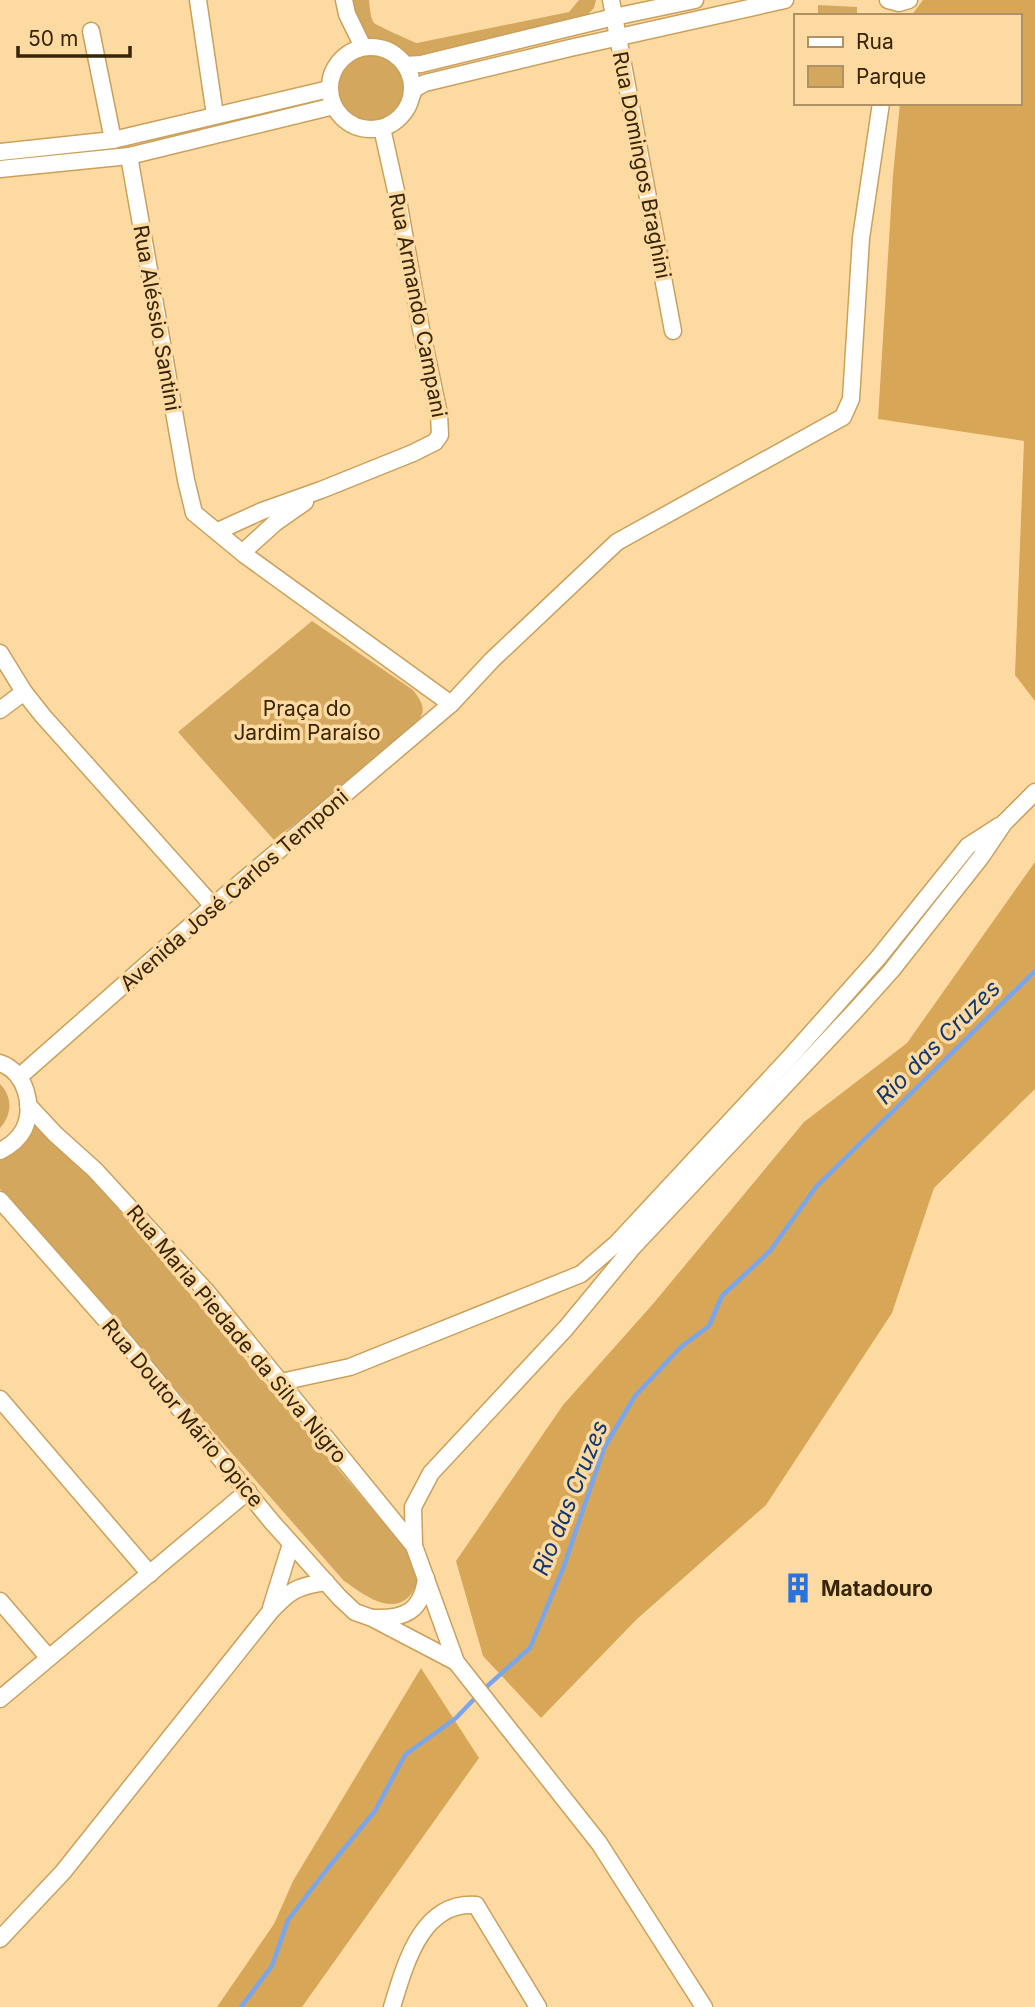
<svg xmlns="http://www.w3.org/2000/svg" width="1035" height="2007" font-family="Inter,sans-serif">
  <style>
    .green { fill: #d3a75e }
    .forest { fill: #d7a757 }
    .lines { fill: none; stroke-linecap: round; stroke-linejoin: round }
    .stream { stroke: #79a6ec; stroke-width: 4.5 }
    .minor-casing { stroke: #caa05a; stroke-width: 19 }
    .minor { stroke: #fff; stroke-width: 16 }
    .labels { text-anchor: middle; dominant-baseline: central; stroke-width: 7; stroke-linejoin: round; paint-order: stroke }
    .street-label { font-size: 21px; fill: #352405; stroke: #fedaa3 }
    .park-label { font-size: 21px; fill: #392602; stroke: #fedaa3 }
    .poi-label { font-size: 21px; font-weight: bold; fill: #352405; stroke: #fedaa3; text-anchor: start }
    .water-label { font-size: 23px; font-style: italic; fill: #0d3774; stroke: #fedaa3 }
  </style>
  <rect width="100%" height="100%" fill="#fedaa3"/>
  <g class="green">
    <path d="M 351,0 L 369,0 C 370,7 370,18 374,23 C 376,25 413,42 417,43 L 569,12 L 579,0 L 596,0 L 594,8 L 583,19 L 415,59 L 402,58 L 386,46 L 365,39 L 359,32 Z"/>
    <polygon points="818,5 857,7 857,16 818,16"/>
    <circle cx="370" cy="87" r="35"/>
    <path d="M 312,621 L 413,690 C 418,697 425,705 422,714 C 415,734 298,821 274,840 L 178,732 Z"/>
    <path d="M 0,1084 C 13,1097 12,1115 0,1128 Z"/>
    <path d="M 36,1112 L 415,1560 C 423,1581 411,1610 383,1603 C 370,1600 356,1589 344,1581 L 0,1189 L 0,1159 Z"/>
  </g>
  <g class="forest">
    <polygon points="923,0 1035,0 1035,701 1015,675 1024,441 878,419 893,175 900,103 1019,103 1019,16 911,16"/>
    <polygon points="1035,862 1035,1089 934,1188 892,1313 766,1505 637,1619 541,1718 483,1656 456,1561 563,1405 652,1305 804,1122 907,1043"/>
    <polygon points="421,1668 479,1758 302,2007 217,2007 274,1924 293,1881"/>
  </g>
  <g class="lines">
    <g class="stream">
      <polyline points="484,1689 530,1648 564,1566 604,1448 635,1396 681,1347 709,1326 722,1296 770,1251 816,1187 1035,971"/>
      <polyline points="241,2007 272,1966 288,1920 328,1868 375,1811 405,1755 456,1718 478,1695"/>
    </g>
    <g class="minor-casing">
      <g id="minor">
        <polyline points="198,0 215,115"/>
        <polyline points="344,0 347,14 363,47"/>
        <polyline points="611,0 673,331"/>
        <polyline points="888,0 899,3 909,0"/>
        <polyline points="91,31 113,140"/>
        <circle cx="371" cy="88" r="41"/>
        <polyline points="405,65 421,64 614,17 695,0"/>
        <polyline points="412,95 414,89 425,83 570,48 785,0"/>
        <polyline points="0,152 113,140 329,89"/>
        <polyline points="129,156 186,480 194,513 245,555 451,704"/>
        <polyline points="0,169 129,156 334,106"/>
        <polyline points="218,531 262,511 321,490 413,453 435,442 440,435 439,414 421,329 398,200 382,128"/>
        <polyline points="243,552 275,523 305,502"/>
        <polyline points="0,653 24,692 43,716 213,906"/>
        <polyline points="0,710 24,692"/>
        <path d="M 0,1063 C 25,1071 35,1106 24,1129 C 19,1139 10,1146 0,1151"/>
        <polyline points="19,1077 213,906 451,704 492,660 617,542 843,417 851,399 861,238 881,103"/>
        <polyline points="28,1105 55,1134 95,1170 207,1292 414,1546 456,1662 599,1843 704,2007"/>
        <polyline points="0,1200 126,1343 272,1522 340,1598 355,1612 372,1618 456,1662"/>
        <polyline points="281,1382 350,1367 581,1274 617,1243 790,1057 878,958 968,846 999,826"/>
        <polyline points="0,1399 150,1574"/>
        <polyline points="414,1546 413,1507 431,1473 566,1328 633,1247 855,1011 891,971 981,857 1004,823 1035,792"/>
        <polyline points="0,1601 48,1657"/>
        <polyline points="271,1608 291,1544"/>
        <path d="M 374,1618 C 405,1619 422,1611 426,1578"/>
        <polyline points="0,1699 248,1491"/>
        <path d="M 0,1939 L 63,1872 L 270,1612 C 289,1591 297,1586 326,1582"/>
        <path d="M 392,2007 C 405,1965 421,1901 476,1905 L 538,2007"/>
      </g>
    </g>
    <use href="#minor" class="minor"/>
  </g>
  <defs>
    <g id="building-bare" transform="scale(2.415)"><path d="M-4-6H4V6H1V3H-1V6H-4ZM-2.5-4.3h1.7v1.8h-1.7ZM.8-4.3h1.7v1.8H.8ZM-2.5-1h1.7V.8h-1.7ZM.8-1h1.7V.8H.8Z" fill="#2973df" stroke="#fedaa3" stroke-width="2.5" paint-order="stroke"/></g>
  </defs>
  <g fill-rule="evenodd">
    <use href="#building-bare" x="798" y="1588"/>
  </g>
  <g class="labels">
    <g class="street-label">
      <text transform="translate(642 165) rotate(79)">Rua Domingos Braghini</text>
      <text transform="translate(418 305) rotate(79)">Rua Armando Campani</text>
      <text transform="translate(157 318) rotate(80)">Rua Aléssio Santini</text>
      <text transform="translate(234 890) rotate(-41)">Avenida José Carlos Temponi</text>
      <text transform="translate(237 1334) rotate(50)">Rua Maria Piedade da Silva Nigro</text>
      <text transform="translate(183 1413) rotate(50)">Rua Doutor Mário Opice</text>
    </g>
    <g class="park-label">
      <text x="307" y="708">Praça do<tspan x="307" dy="24">Jardim Paraíso</tspan></text>
    </g>
    <g class="poi-label">
      <text x="821" y="1588">Matadouro</text>
    </g>
    <g class="water-label">
      <text transform="translate(938 1042) rotate(-45)">Rio das Cruzes</text>
      <text transform="translate(570 1498) rotate(-68)">Rio das Cruzes</text>
    </g>
  </g>
  <rect x="794" y="14" width="228" height="91" fill="#fedaa3" stroke="#ae9164" stroke-width="2"/>
  <rect x="808" y="37" width="35" height="10" fill="#ffffff" stroke="#ae9164" stroke-width="2"/>
  <text x="856" y="49" font-size="21" fill="#352405">Rua</text>
  <rect x="808" y="66" width="35" height="21" fill="#d3a75e" stroke="#ae9164" stroke-width="2"/>
  <text x="856" y="84" font-size="21" fill="#352405">Parque</text>
  <path d="M18 46v10h112v-10" fill="none" stroke="#352405" stroke-width="3.5"/>
  <text x="28" y="46" font-size="21" fill="#352405" stroke="#fedaa3" stroke-width="5" paint-order="stroke">50 m</text>
</svg>
